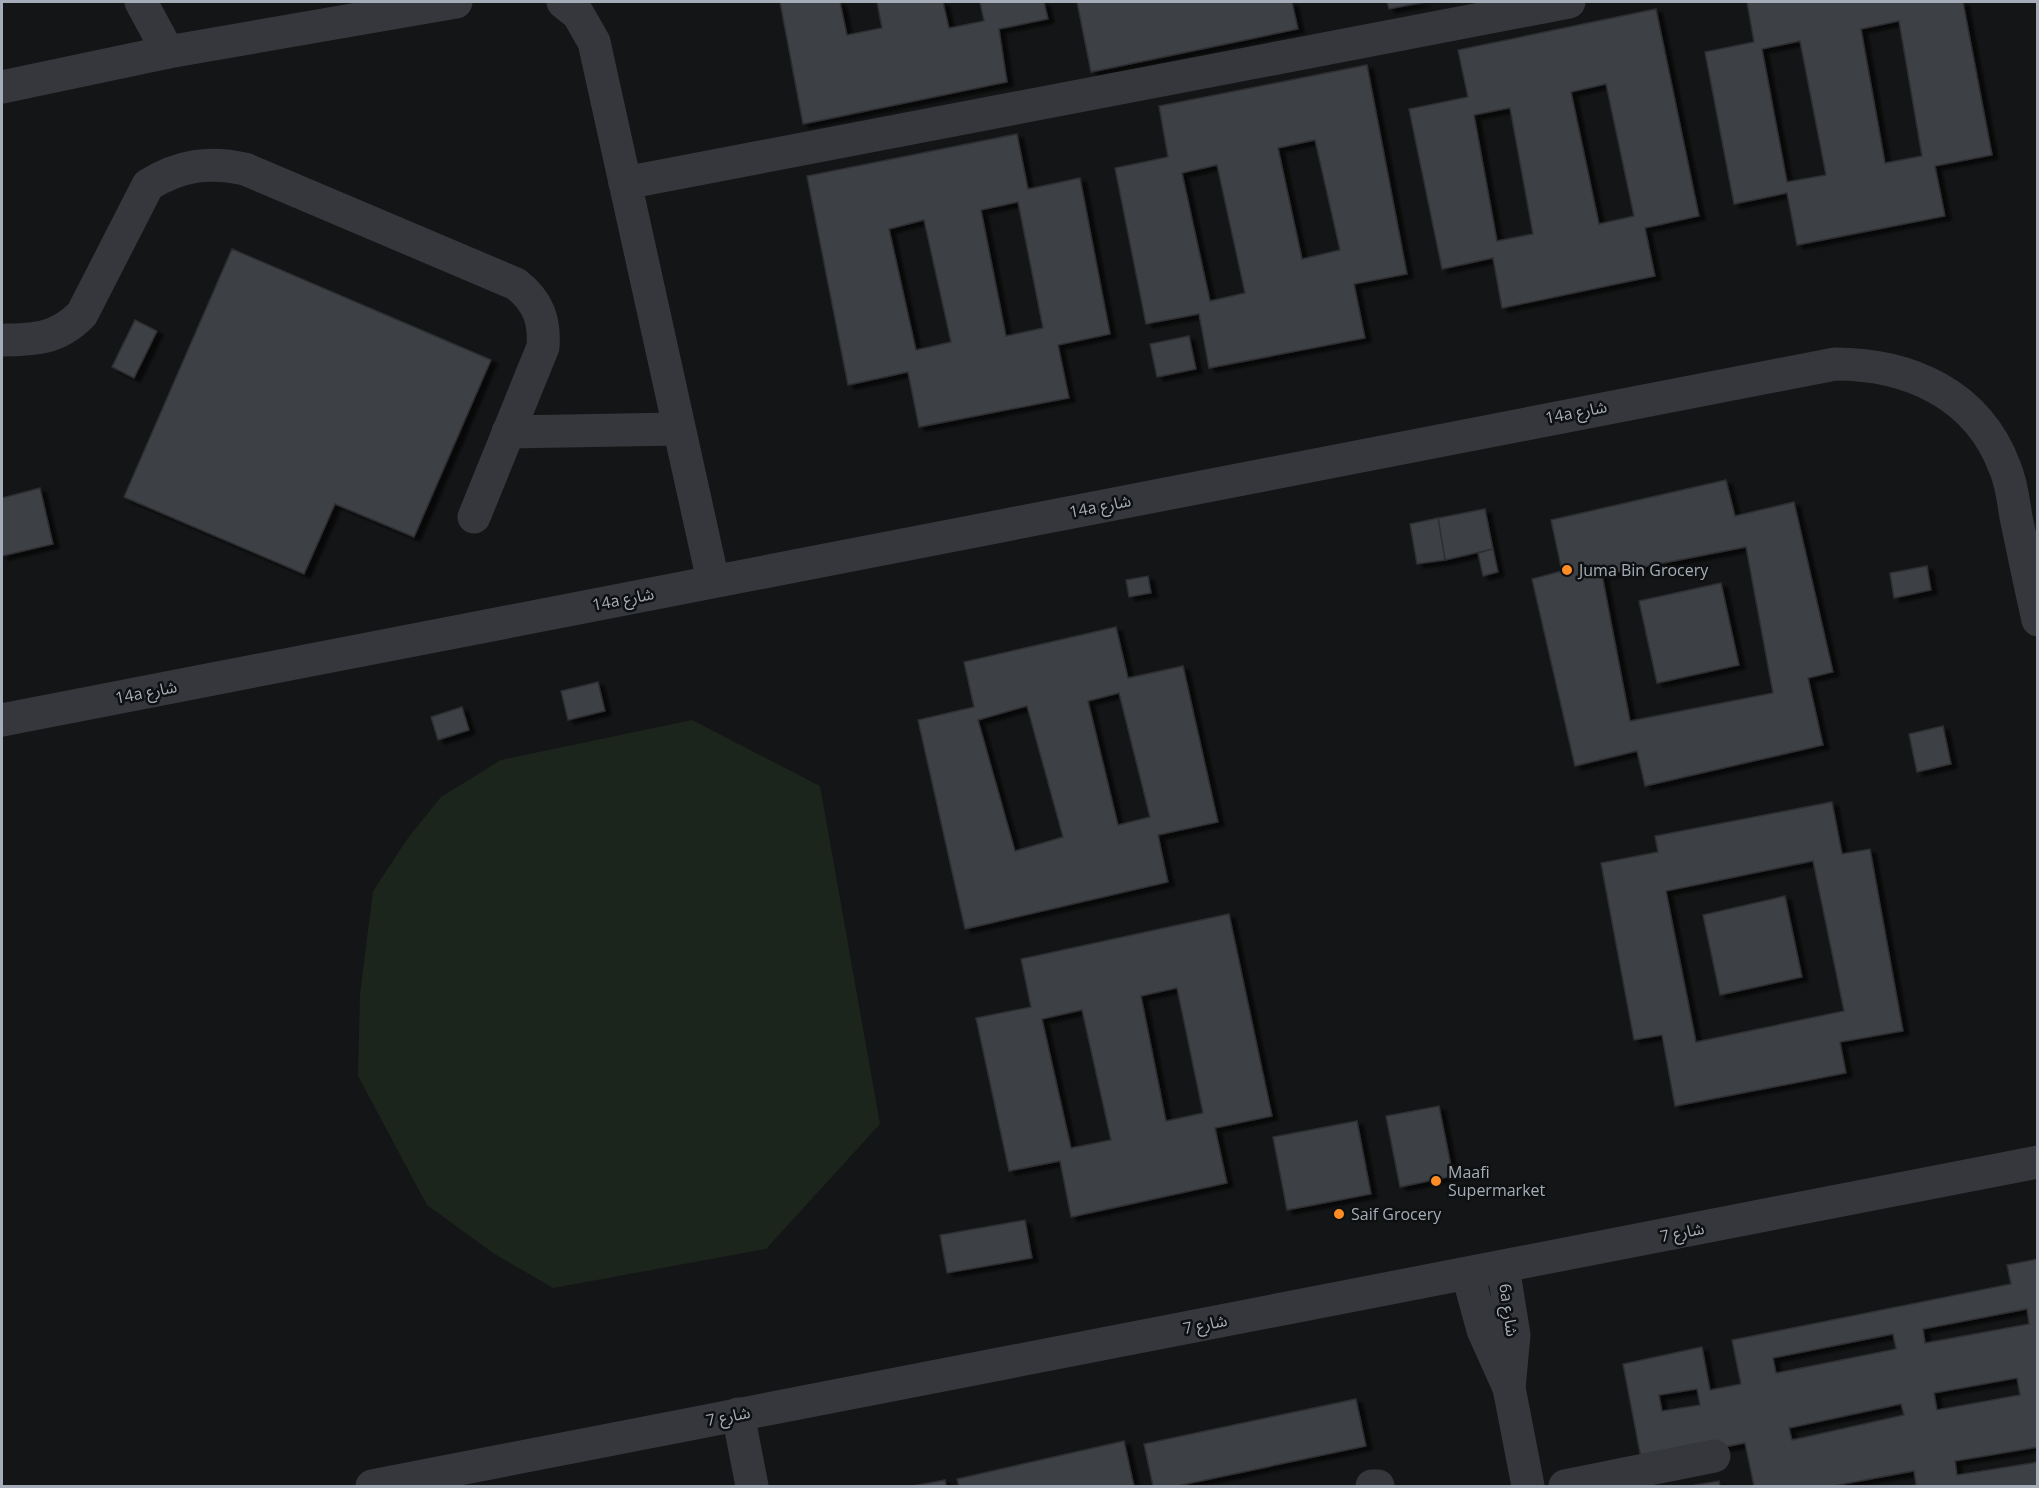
<svg xmlns="http://www.w3.org/2000/svg" width="2039" height="1488" font-family="'Open Sans','Noto Sans Arabic',sans-serif">
  <style>
    .green { fill: #1c251c }
    .building { fill: #3e4044; stroke: #2e2f33; stroke-width: 1.5; fill-rule: evenodd; filter: url(#shadow) }
    .lines { fill: none; stroke-linecap: round; stroke-linejoin: round }
    .minor { stroke: #35373c; stroke-width: 33 }
    .poi-dot { fill: #ff8d24; stroke: #0f1011; stroke-width: 2 }
    .labels { text-anchor: middle; dominant-baseline: central; stroke-width: 5; stroke-linejoin: round; paint-order: stroke }
    .street-label { font-size: 16px; fill: #a5aeb8; stroke: #0f1011 }
    .poi-label { font-size: 16px; fill: #a5aeb8; stroke: #0f1011; text-anchor: start }
  </style>
  <defs>
    <filter id="shadow"><feDropShadow dx="6" dy="4" stdDeviation="1.5" flood-color="#0009"/></filter>
  </defs>
  <rect width="100%" height="100%" fill="#141516"/>
  <polygon class="green" points="692,720 820,786 880,1124 766,1249 553,1288 493,1253 427,1205 358,1076 360,994 373,891 408,838 441,797 501,760"/>
  <g class="building">
    <polygon points="780,2 840,2 847,35 882,28 877,2 943,2 949,28 984,21 980,2 1044,2 1048,19 999,29 1007,82 803,124"/>
    <polygon points="1077,2 1292,2 1298,29 1091,72"/>
    <polygon points="1387,2 1425,2 1389,9"/>
    <path d="M 1747,2 L 1963,2 L 1992,155 L 1935,166 L 1945,216 L 1797,245 L 1787,193 L 1734,204 L 1705,52 L 1754,42 ZM 1899,21 L 1922,156 L 1885,163 L 1861,29 ZM 1800,41 L 1826,175 L 1787,182 L 1762,49 Z"/>
    <path d="M 1656,9 L 1699,216 L 1645,228 L 1655,276 L 1502,308 L 1493,258 L 1442,269 L 1409,109 L 1468,97 L 1458,50 ZM 1606,84 L 1634,216 L 1599,224 L 1571,92 ZM 1510,108 L 1533,234 L 1497,241 L 1474,115 Z"/>
    <path d="M 1367,65 L 1407,274 L 1354,284 L 1365,338 L 1209,368 L 1199,314 L 1146,324 L 1115,168 L 1168,157 L 1159,106 ZM 1315,140 L 1340,250 L 1302,259 L 1278,148 ZM 1217,165 L 1245,293 L 1210,301 L 1182,173 Z"/>
    <path d="M 1017,134 L 1028,189 L 1080,178 L 1110,334 L 1058,345 L 1069,398 L 919,427 L 908,372 L 848,385 L 807,176 ZM 1018,202 L 1043,328 L 1006,336 L 981,210 ZM 924,220 L 951,342 L 916,350 L 889,229 Z"/>
    <polygon points="232,249 491,360 414,537 335,504 304,574 124,497"/>
    <polygon points="135,320 157,331 134,378 112,367"/>
    <polygon points="1189,336 1196,369 1157,377 1150,344"/>
    <path d="M 1726,480 L 1735,516 L 1794,502 L 1833,672 L 1808,678 L 1823,745 L 1645,786 L 1637,751 L 1575,766 L 1532,579 L 1562,571 L 1551,520 ZM 1746,547 L 1773,693 L 1630,721 L 1602,575 Z"/>
    <polygon points="40,488 53,544 2,556 2,498"/>
    <polygon points="1485,509 1493,549 1445,560 1438,518"/>
    <polygon points="1438,518 1445,560 1417,564 1410,524"/>
    <polygon points="1493,549 1498,572 1483,576 1478,553"/>
    <polygon points="1927,566 1931,590 1894,598 1890,573"/>
    <polygon points="1148,576 1151,593 1129,597 1126,580"/>
    <polygon points="1721,583 1739,665 1657,683 1639,601"/>
    <path d="M 1116,627 L 1128,678 L 1183,666 L 1218,822 L 1158,835 L 1168,882 L 965,929 L 918,720 L 974,707 L 964,662 ZM 1119,693 L 1150,817 L 1118,825 L 1088,701 ZM 1027,706 L 1063,837 L 1015,851 L 978,720 Z"/>
    <polygon points="598,682 605,711 568,720 561,691"/>
    <polygon points="462,707 469,730 438,740 431,717"/>
    <polygon points="1943,726 1951,764 1917,772 1909,734"/>
    <path d="M 1832,802 L 1842,854 L 1870,849 L 1903,1031 L 1840,1042 L 1846,1073 L 1675,1106 L 1662,1035 L 1634,1040 L 1601,863 L 1658,852 L 1655,836 ZM 1813,861 L 1844,1011 L 1696,1042 L 1666,891 Z"/>
    <polygon points="1785,896 1802,977 1720,995 1703,915"/>
    <path d="M 1229,914 L 1272,1116 L 1215,1128 L 1227,1183 L 1071,1217 L 1060,1161 L 1009,1171 L 976,1018 L 1031,1007 L 1021,959 ZM 1177,988 L 1203,1113 L 1166,1121 L 1141,996 ZM 1082,1010 L 1111,1140 L 1071,1148 L 1042,1019 Z"/>
    <polygon points="1439,1106 1453,1176 1400,1187 1386,1116"/>
    <polygon points="1357,1121 1371,1194 1287,1210 1273,1137"/>
    <polygon points="1025,1220 1032,1258 947,1273 940,1235"/>
    <path d="M 2038,1259 L 2038,1447 L 1955,1461 L 1957,1475 L 2038,1462 L 2038,1486 L 1907,1486 L 1916,1485 L 1914,1471 L 1833,1486 L 1754,1486 L 1745,1443 L 1642,1463 L 1623,1364 L 1702,1347 L 1710,1390 L 1741,1384 L 1732,1340 L 2011,1284 L 2007,1265 ZM 2027,1309 L 2029,1324 L 1925,1343 L 1923,1329 ZM 1893,1334 L 1896,1349 L 1776,1373 L 1773,1358 ZM 2017,1378 L 2020,1395 L 1937,1410 L 1934,1393 ZM 1697,1389 L 1700,1405 L 1662,1411 L 1659,1395 ZM 1901,1404 L 1904,1415 L 1792,1440 L 1789,1428 Z"/>
    <polygon points="1356,1399 1366,1446 1177,1486 1153,1486 1144,1444"/>
    <polygon points="1124,1441 1134,1486 959,1486 957,1479"/>
    <polygon points="945,1480 946,1486 913,1486"/>
    <polygon points="1719,1481 1720,1486 1690,1486"/>
  </g>
  <g class="lines">
    <g class="minor">
      <polyline points="141,2 168,52"/>
      <polyline points="563,2 578,14 594,42 713,581"/>
      <polyline points="2,87 168,52 456,2"/>
      <polyline points="625,183 1569,2"/>
      <path d="M 2,340 C 34,340 58,339 82,314 L 148,185 C 180,165 209,161 245,169 L 516,284 C 538,301 545,320 543,347 L 474,517"/>
      <polyline points="508,432 679,429"/>
      <path d="M 2,720 L 1835,364 C 1909,364 1978,394 2005,468 C 2012,484 2013,500 2016,517 C 2023,551 2030,585 2038,620"/>
      <polyline points="1503,1267 1514,1335 1509,1388"/>
      <polyline points="1468,1275 1483,1330 1509,1388 1528,1486"/>
      <polyline points="738,1414 752,1486"/>
      <polyline points="372,1486 2038,1162"/>
      <polyline points="1372,1486 1378,1486"/>
      <polyline points="1565,1486 1714,1456"/>
    </g>
  </g>
  <g class="poi-dot">
    <circle cx="1567" cy="570" r="6"/>
    <circle cx="1436" cy="1181" r="6"/>
    <circle cx="1339" cy="1214" r="6"/>
  </g>
  <g class="labels">
    <g class="street-label">
      <text transform="translate(1576 412) rotate(-11)">14a شارع</text>
      <text transform="translate(1100 506) rotate(-11)">14a شارع</text>
      <text transform="translate(623 599) rotate(-11)">14a شارع</text>
      <text transform="translate(146 692) rotate(-11)">14a شارع</text>
      <text transform="translate(1682 1232) rotate(-11)">شارع 7</text>
      <text transform="translate(1509 1310) rotate(82)">6a شارع</text>
      <text transform="translate(1205 1324) rotate(-11)">شارع 7</text>
      <text transform="translate(728 1416) rotate(-11)">شارع 7</text>
    </g>
    <g class="poi-label">
      <text x="1579" y="570">Juma Bin Grocery</text>
      <text x="1448" y="1172">Maafi<tspan x="1448" dy="18">Supermarket</tspan></text>
      <text x="1351" y="1214">Saif Grocery</text>
    </g>
  </g>
  <rect width="2039" height="1488" fill="none" stroke="#a5aeb8" stroke-width="6"/>
</svg>
